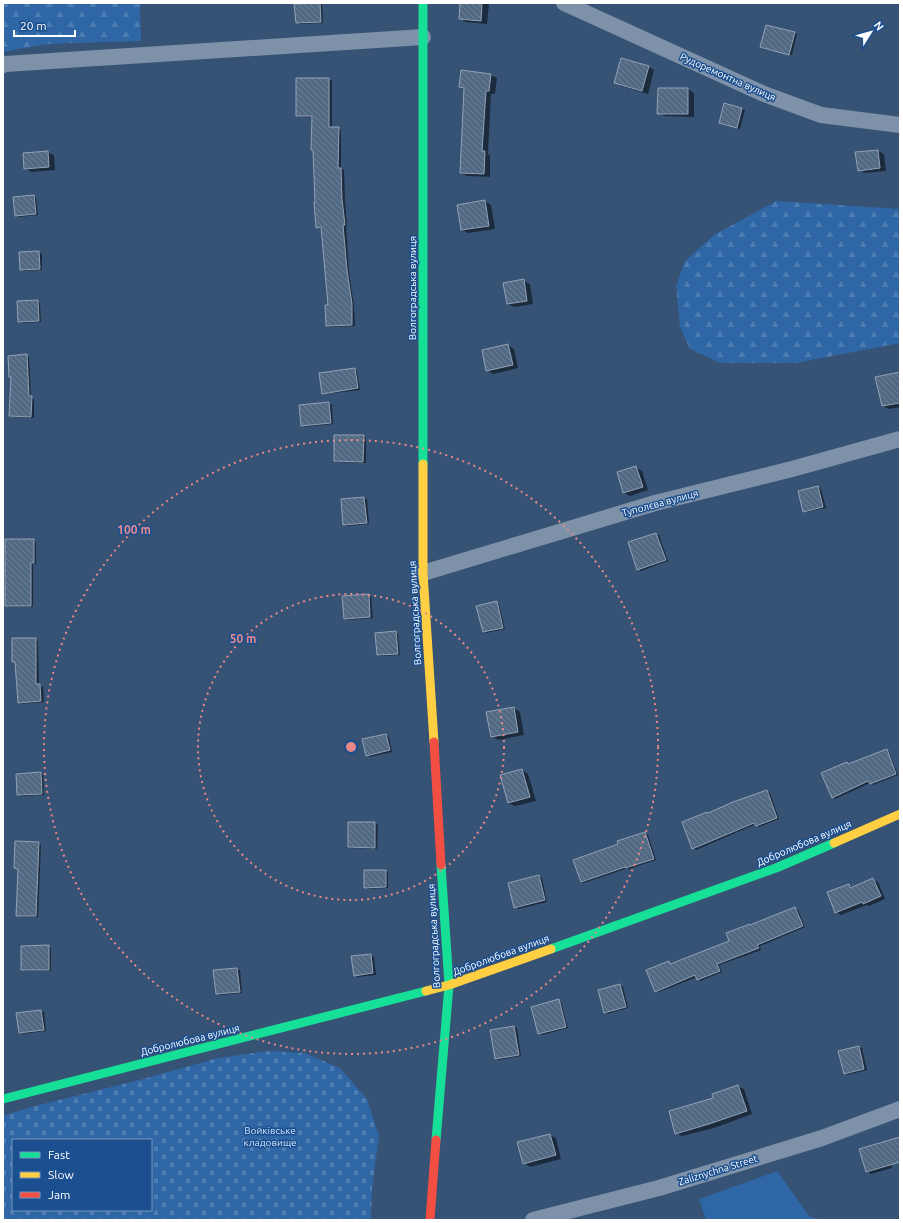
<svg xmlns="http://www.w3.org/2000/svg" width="903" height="1223" font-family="Ubuntu,sans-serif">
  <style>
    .green { fill: #2f66a5 }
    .forest { fill: url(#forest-firs) }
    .cemetery { fill: url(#cemetery-stones); fill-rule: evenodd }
    .shadow { fill: #0007 }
    .building { fill: url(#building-back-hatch); stroke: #92a2b6 }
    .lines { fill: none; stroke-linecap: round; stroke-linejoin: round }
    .street { stroke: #7d92a8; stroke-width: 16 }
    .fast { stroke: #16e098; stroke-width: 9 }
    .slow { stroke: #ffcf43; stroke-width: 9 }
    .jam { stroke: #f24e42; stroke-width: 9 }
    .ring { fill: none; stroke: #e88989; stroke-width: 2; stroke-dasharray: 2 4 }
    .labels { text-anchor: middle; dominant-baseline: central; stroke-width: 3; stroke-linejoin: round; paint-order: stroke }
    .street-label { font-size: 10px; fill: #fff; stroke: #1b4f8f }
    .park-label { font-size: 10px; fill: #cfe3fa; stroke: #1b4f8f }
    .centre { fill: #e88989; stroke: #1b4f8f; stroke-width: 2 }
    .ring-label { font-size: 12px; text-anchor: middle; font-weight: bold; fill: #e88989; stroke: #1b4f8f; stroke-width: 3; stroke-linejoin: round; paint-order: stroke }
  </style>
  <defs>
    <pattern id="forest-firs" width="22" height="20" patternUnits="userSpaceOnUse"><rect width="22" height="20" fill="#2f66a5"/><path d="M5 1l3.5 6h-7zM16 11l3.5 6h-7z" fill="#4e7db2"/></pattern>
    <pattern id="cemetery-stones" width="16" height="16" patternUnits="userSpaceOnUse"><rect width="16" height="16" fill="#2f66a5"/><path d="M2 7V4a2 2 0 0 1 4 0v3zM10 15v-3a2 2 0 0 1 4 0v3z" fill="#4e7db2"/></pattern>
    <pattern id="building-back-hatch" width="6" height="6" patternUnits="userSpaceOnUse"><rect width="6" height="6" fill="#526984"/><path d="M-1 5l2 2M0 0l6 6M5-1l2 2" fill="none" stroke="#6c8096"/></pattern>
  </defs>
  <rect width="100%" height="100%" fill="#365274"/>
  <polygon class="green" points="777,1171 810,1217 826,1220 706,1220 699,1199"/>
  <g class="forest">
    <polygon points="3,3 140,3 141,41 47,44 3,52"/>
    <polygon points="776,201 900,209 900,343 796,363 720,363 690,349 680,327 676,286 685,261 714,235"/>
  </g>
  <path class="cemetery" d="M 269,1051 L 305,1053 L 340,1068 L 367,1099 L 379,1136 L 372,1188 L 371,1220 L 3,1220 L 3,1116 L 35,1106 L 143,1079 L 218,1058 ZM 13,1140 L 151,1140 L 151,1210 L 13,1210 Z"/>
  <g class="shadow">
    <polygon points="297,3 322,3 323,23 299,24 297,22"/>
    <polygon points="461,3 489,3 487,24 466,22 460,19"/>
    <polygon points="795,33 797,34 792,55 761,47"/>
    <polygon points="648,66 654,70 648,94 621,86 615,83"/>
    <polygon points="462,71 491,75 497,78 495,94 491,94 488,154 490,156 490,177 467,176 461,173 465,90 460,87"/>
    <polygon points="329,79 332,81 332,128 338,128 341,130 341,169 344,170 345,201 347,226 346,226 349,272 354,306 355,326 330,327 327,325 329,306 322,229 317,227 313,117 300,117 297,115"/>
    <polygon points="688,89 694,93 694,117 665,116 658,113"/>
    <polygon points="725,104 745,110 740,129 722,124"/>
    <polygon points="878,151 884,154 886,171 865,173 859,170 856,153"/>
    <polygon points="47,152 54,155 55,170 31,172 25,168"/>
    <polygon points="34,196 36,198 38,215 19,217 16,216"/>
    <polygon points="485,201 491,205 495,229 468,233 462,230"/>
    <polygon points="39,252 42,254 42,270 24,271 21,269"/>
    <polygon points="524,281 530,284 533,304 514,307 508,304"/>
    <polygon points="38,301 40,303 41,322 22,323 19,321"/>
    <polygon points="508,345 514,349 518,368 493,374 487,370"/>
    <polygon points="27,356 29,357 31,397 34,399 34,418 13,417 10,416 12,378 10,377"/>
    <polygon points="354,369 357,371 360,390 325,394 323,393"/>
    <polygon points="900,375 900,407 889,409 883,406"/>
    <polygon points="329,403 332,405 333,424 305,427 302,425"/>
    <polygon points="363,436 366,438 366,463 337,462 335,461"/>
    <polygon points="636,467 642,471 648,490 630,496 624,493"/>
    <polygon points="818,487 821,489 826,508 806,512 803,511"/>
    <polygon points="364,498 367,499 369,524 347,526 344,525 342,500"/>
    <polygon points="656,534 659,535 668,561 641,571 638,569 629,543"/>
    <polygon points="34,540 36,542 36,564 33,564 33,607 9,607 6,605"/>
    <polygon points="369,595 371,597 373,618 348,620 345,619"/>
    <polygon points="497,602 499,604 505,629 486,633 484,632"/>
    <polygon points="395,632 398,634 400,655 380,656 378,655"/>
    <polygon points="36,639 38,641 39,685 43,687 44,702 21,704 19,702 15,663 13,661"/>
    <polygon points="514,708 520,712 524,735 498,740 492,736"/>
    <polygon points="386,735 389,737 392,752 370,757 367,755"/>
    <polygon points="886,750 889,752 898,775 873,785 870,783 835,799 833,797 847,763 849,764"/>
    <polygon points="522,770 528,774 536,801 515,806 508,803"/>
    <polygon points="40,773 43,775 44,795 21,796 18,794"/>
    <polygon points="767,791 770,793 779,819 759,827 756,824 696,850 693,848 709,814"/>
    <polygon points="375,823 378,825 377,849 352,848 349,847"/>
    <polygon points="645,833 648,835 656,860 629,869 628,868 584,883 581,882 619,845"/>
    <polygon points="39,843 41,845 38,917 20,917 17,915 19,870 15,868"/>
    <polygon points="385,871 388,872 388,888 368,889 365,887"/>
    <polygon points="539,876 542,878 547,902 518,909 515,907"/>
    <polygon points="873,880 878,882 885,899 869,906 867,905 841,915 836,912 848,885 853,888"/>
    <polygon points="795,908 798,910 805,927 760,946 761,950 719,965 722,972 700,981 698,979 697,977 659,992 656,991 669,962 671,963 730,941"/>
    <polygon points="48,946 51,948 51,971 25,971 22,969"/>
    <polygon points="371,955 374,957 376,975 357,977 355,975"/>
    <polygon points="237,969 240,970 242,993 220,995 217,993"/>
    <polygon points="620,985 623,987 628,1008 607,1014 605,1012"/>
    <polygon points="558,1000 561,1002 568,1028 542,1035 539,1033"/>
    <polygon points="41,1011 44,1012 46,1031 23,1034 20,1032"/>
    <polygon points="514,1027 517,1028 521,1056 498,1060 496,1058 491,1031"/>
    <polygon points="859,1047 862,1048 867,1070 847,1075 845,1073"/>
    <polygon points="737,1086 744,1089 752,1114 714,1128 682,1136 676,1133 714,1099"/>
    <polygon points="549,1135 556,1138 561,1159 530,1167 524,1163"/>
    <polygon points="900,1137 900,1159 891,1162 892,1168 871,1174 867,1171 860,1150"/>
  </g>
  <g class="building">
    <polygon points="320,3 321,22 296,23 294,4"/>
    <polygon points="460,3 482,3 481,21 459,19"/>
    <polygon points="766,25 795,32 789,55 760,47"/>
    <polygon points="621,58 649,66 642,91 614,83"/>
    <polygon points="461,70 491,74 489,91 486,91 482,151 485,151 484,174 460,173 464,88 459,87"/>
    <polygon points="296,78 329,78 329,127 339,127 338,168 341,168 342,199 345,225 343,225 347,270 352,304 352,325 326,326 325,305 328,305 321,227 316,228 314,202 315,202 313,150 311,150 312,116 296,116"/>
    <polygon points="658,88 688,88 688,114 657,114"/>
    <polygon points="724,103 742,108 737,128 719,123"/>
    <polygon points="878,150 880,168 858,171 855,152"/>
    <polygon points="48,151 49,167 24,169 23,153"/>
    <polygon points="34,195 36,214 15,216 13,197"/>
    <polygon points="485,200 489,226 461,230 457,205"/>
    <polygon points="39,251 40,269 20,270 19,252"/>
    <polygon points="524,279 527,301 507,304 503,283"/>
    <polygon points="38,300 39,321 18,322 17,301"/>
    <polygon points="508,344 513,365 486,371 482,350"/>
    <polygon points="27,354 29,396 32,396 31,417 9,416 11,377 9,377 8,356"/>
    <polygon points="355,368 358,388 322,394 319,373"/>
    <polygon points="900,372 900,403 882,406 875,377"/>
    <polygon points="329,402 331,423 301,426 299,405"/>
    <polygon points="334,435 364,435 363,462 334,461"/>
    <polygon points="636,466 643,487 623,493 617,472"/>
    <polygon points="818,486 823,507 803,512 798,491"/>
    <polygon points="364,497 367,523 343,525 341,499"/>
    <polygon points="656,533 666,560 637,570 628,542"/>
    <polygon points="5,539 34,539 34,563 31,563 31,606 5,606"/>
    <polygon points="369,594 370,617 344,619 342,596"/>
    <polygon points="497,601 503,628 483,632 476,606"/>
    <polygon points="396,631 398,654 377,655 375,633"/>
    <polygon points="12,638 36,638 36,684 40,684 41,701 18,703 15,662 12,662"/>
    <polygon points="514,707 518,732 491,737 486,712"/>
    <polygon points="386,734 390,750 366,756 362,739"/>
    <polygon points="887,749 896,774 870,784 868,781 832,798 821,773 847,762 848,764"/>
    <polygon points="522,769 530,797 508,803 500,775"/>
    <polygon points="41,772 42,794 17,795 16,774"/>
    <polygon points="767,790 777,818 756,826 754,823 692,849 682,822 707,812 708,813 733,802"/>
    <polygon points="348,822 375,822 375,848 348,847"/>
    <polygon points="645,832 654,859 625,868 625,867 581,882 573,860 618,844 617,841"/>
    <polygon points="15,841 39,842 36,916 16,916 18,869 14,868"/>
    <polygon points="364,870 386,870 386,887 364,888"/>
    <polygon points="539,875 545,900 514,908 508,883"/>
    <polygon points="873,878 881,896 863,904 862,902 835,913 827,892 849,884 850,888"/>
    <polygon points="795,907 803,926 757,945 759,948 717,964 720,971 697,980 695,975 655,992 646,970 669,961 670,964 729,941 726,933 750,924 750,925"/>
    <polygon points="49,945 49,970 21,970 21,946"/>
    <polygon points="371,954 373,973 354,976 351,956"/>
    <polygon points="237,968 240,992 216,994 213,970"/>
    <polygon points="620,984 626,1007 604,1013 598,990"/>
    <polygon points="559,999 566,1027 538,1034 531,1007"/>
    <polygon points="41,1010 44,1030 19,1033 16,1013"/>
    <polygon points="514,1026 519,1055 495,1059 490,1030"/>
    <polygon points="859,1046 864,1069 844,1074 838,1051"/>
    <polygon points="738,1085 747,1111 709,1124 675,1134 669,1111 713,1098 712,1094"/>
    <polygon points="550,1134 556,1155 523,1164 517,1142"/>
    <polygon points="900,1137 900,1162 866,1172 859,1149"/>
  </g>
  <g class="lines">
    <g class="street">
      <polyline points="564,3 764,94 821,115 900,125"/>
      <polyline points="3,65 5,64 423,37"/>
      <polyline points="423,573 655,503 792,469 900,439"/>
      <polyline points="533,1220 659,1188 822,1138 900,1109"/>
    </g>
    <g class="fast">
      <polyline points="423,3 423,464"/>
      <polyline points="551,949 776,868 834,843"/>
      <polyline points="3,1099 426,991"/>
      <polyline points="436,1140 449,985 441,865"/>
    </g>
    <g class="slow">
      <polyline points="423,464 423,573 434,742"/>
      <polyline points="834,843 900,814"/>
      <polyline points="426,991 449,985 551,949"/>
    </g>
    <g class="jam">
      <polyline points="434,742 441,865"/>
      <polyline points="430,1220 436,1140"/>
    </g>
  </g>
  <g class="ring">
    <circle cx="351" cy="747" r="153"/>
    <circle cx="351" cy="747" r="307"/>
  </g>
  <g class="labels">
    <g class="street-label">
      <text transform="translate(728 77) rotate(24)">Рудоремонтна вулиця</text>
      <text transform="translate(412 288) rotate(-90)">Волгоградська вулиця</text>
      <text transform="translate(660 503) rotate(-15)">Туполєва вулиця</text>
      <text transform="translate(415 613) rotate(-93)">Волгоградська вулиця</text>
      <text transform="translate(804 843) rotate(-23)">Добролюбова вулиця</text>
      <text transform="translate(434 936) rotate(-93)">Волгоградська вулиця</text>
      <text transform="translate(501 955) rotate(-20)">Добролюбова вулиця</text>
      <text transform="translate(190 1040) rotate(-14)">Добролюбова вулиця</text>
      <text transform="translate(718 1170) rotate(-17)">Zaliznychna Street</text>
    </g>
    <g class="park-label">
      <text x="270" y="1130">Войківське<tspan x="270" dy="12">кладовище</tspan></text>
    </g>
  </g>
  <circle cx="351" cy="747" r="6" class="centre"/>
  <g class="ring-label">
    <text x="134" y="534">100 m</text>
    <text x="243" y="643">50 m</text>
  </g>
  <rect width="903" height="1223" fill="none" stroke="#ffffff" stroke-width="8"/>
  <rect x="12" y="1139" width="140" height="72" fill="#1b4f8f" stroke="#7695bc"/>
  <rect x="20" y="1152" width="20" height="6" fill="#16e098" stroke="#7695bc"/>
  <text x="48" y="1159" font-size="12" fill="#ffffff">Fast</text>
  <rect x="20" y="1172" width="20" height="6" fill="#ffcf43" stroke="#7695bc"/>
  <text x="48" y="1179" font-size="12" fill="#ffffff">Slow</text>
  <rect x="20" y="1192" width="20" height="6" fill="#f24e42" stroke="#7695bc"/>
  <text x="48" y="1199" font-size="12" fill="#ffffff">Jam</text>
  <g transform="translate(871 32) rotate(53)" stroke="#1b4f8f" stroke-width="3" paint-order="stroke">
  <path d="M0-3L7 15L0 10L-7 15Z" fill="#ffffff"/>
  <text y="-6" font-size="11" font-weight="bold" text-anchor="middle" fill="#ffffff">N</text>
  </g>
  <path d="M14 30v6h61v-6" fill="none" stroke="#ffffff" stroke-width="2"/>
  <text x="20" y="30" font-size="12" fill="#ffffff" stroke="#1b4f8f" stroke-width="3" paint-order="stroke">20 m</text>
</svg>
